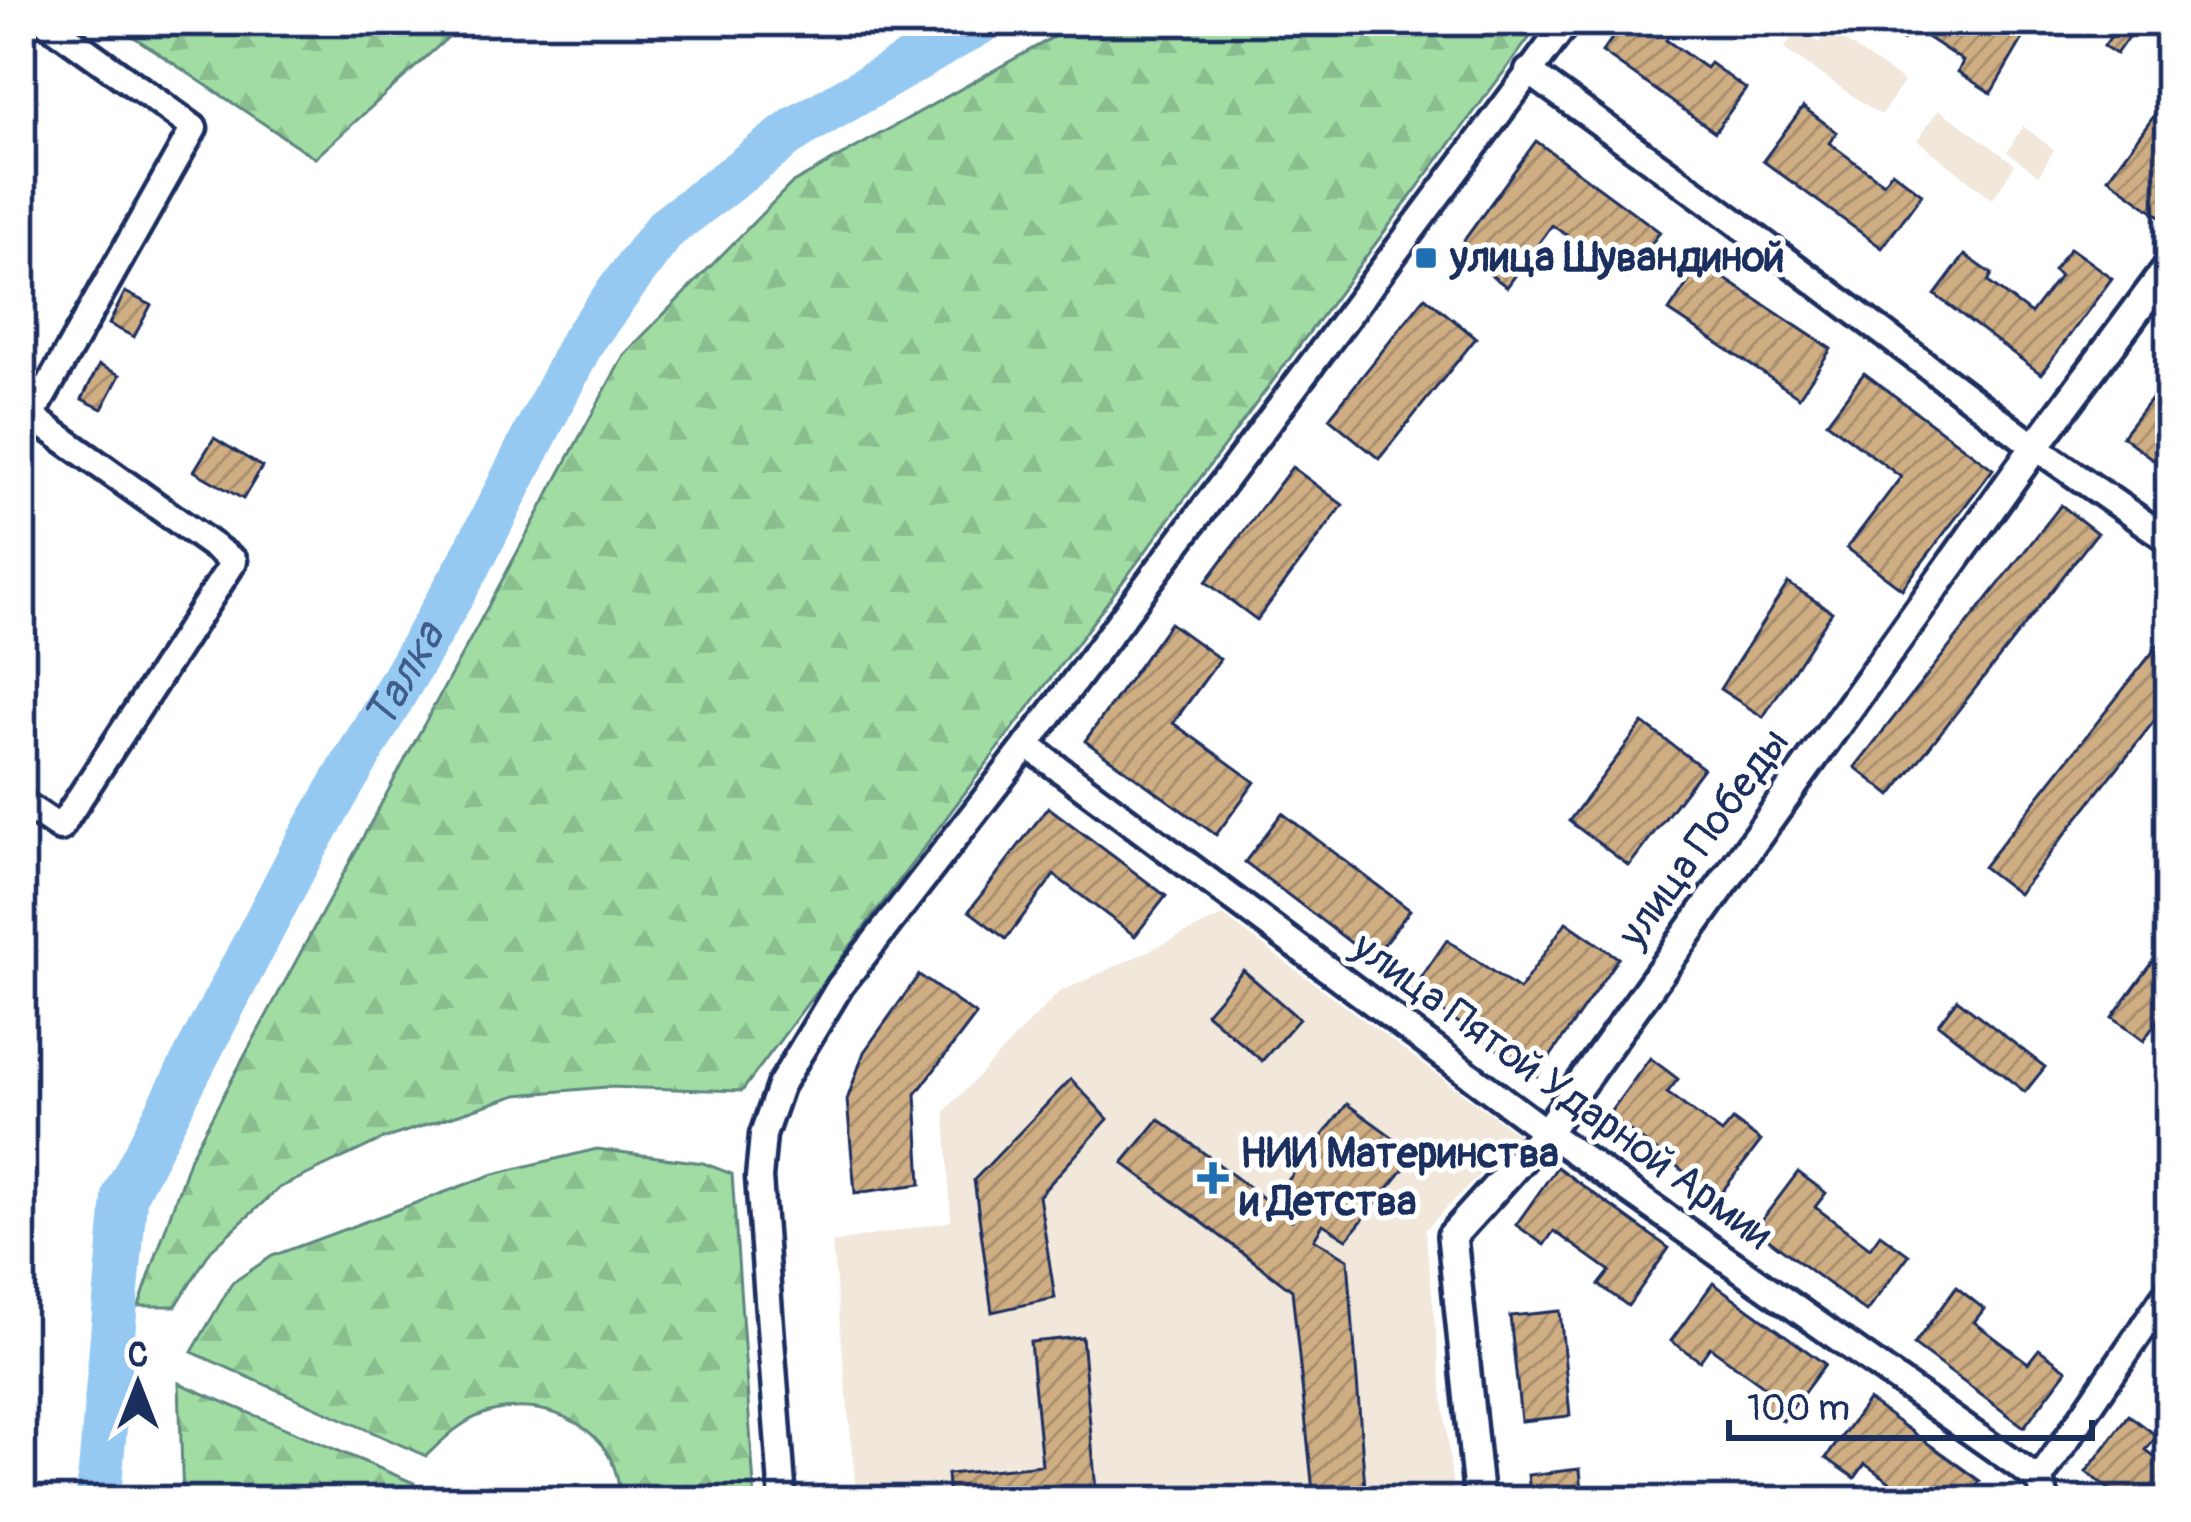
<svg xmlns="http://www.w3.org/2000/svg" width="2191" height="1522" font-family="Pangolin,sans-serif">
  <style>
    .built { fill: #f1e7da }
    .forest { fill: url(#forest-firs); stroke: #5e8680; stroke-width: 3 }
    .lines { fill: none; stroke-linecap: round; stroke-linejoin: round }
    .river { stroke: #95c9f2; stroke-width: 45 }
    .building { fill: url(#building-hatch); stroke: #1b2f5e; stroke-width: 3 }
    .minor-casing { stroke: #1b2f5e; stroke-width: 33 }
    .tertiary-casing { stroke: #1b2f5e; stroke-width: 36 }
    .minor { stroke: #fff; stroke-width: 24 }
    .tertiary { stroke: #fff; stroke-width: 27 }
    .poi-dot { fill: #1f6fb2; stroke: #fff; stroke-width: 4.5 }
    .labels { text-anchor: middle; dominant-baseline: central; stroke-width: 10; stroke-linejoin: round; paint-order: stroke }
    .poi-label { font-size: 42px; font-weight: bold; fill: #1b2f5e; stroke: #fff; text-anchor: start }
    .street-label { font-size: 42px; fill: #1b2f5e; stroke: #fff }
    .water-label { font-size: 45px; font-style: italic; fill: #405d8a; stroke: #fff }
  </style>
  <defs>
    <pattern id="forest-firs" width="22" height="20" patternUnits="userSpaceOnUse" patternTransform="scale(3)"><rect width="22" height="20" fill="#a1dda3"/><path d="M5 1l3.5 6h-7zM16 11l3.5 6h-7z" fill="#8abe8f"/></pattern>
    <pattern id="building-hatch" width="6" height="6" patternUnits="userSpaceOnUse" patternTransform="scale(3)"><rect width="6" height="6" fill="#d0ae83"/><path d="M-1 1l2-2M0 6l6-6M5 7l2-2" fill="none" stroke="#a88e6e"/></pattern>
  </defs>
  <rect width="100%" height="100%" fill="#fff"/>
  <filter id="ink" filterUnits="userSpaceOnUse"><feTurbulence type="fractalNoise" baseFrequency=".00833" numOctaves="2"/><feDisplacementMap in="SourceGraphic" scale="24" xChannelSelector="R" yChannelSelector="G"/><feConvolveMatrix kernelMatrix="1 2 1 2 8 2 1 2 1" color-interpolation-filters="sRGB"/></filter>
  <g filter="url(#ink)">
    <g class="built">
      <polygon points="1799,29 1819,43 1828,30 1904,82 1881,115 1784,49"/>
      <polygon points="1939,109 2015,164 1993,199 1917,140"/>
      <polygon points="2023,126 2054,150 2039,175 2007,152"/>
      <polygon points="1223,916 1519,1135 1425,1230 1454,1501 857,1501 832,1243 951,1221 945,1111 1058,993"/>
    </g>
    <g class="forest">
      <polygon points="110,21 466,21 315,158"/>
      <polygon points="1082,21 1542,21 742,1091 606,1087 517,1095 383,1139 279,1188 211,1250 176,1306 139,1306 190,1157 624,355 791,184"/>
      <path d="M 597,1149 L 703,1163 L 732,1174 L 755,1501 L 619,1501 C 623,1431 547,1393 486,1413 C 461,1421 444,1439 426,1456 L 192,1352 L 232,1283 L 272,1256 L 494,1174 Z"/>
      <polygon points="179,1383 414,1483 412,1501 183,1501"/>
    </g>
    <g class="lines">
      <path class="river" id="s1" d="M 98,1501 L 125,1194 L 299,858 L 468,567 L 583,340 L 665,229 L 797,128 L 982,21"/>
    </g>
    <g class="building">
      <polygon points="1625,21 1679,21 1666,40 1706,68 1710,63 1746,89 1715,132 1602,52"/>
      <polygon points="1876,21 2003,21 2025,35 1991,93 1958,72 1963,61 1910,26 1902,40"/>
      <polygon points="2116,29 2128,37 2116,54 2104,46"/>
      <polygon points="1803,107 1837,132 1829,143 1883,183 1892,171 1922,194 1882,248 1763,161"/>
      <polygon points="2154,115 2170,126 2170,208 2163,218 2108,178"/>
      <polygon points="1536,141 1660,232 1626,278 1552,225 1507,287 1457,250"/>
      <polygon points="2070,248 2112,278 2041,374 1935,295 1965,255 1992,274 1988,282 2031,314 2060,276 2053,271"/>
      <polygon points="1701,263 1831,349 1799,397 1669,311"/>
      <polygon points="125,292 151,305 134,337 109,324"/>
      <polygon points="1425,297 1476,338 1379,459 1329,418"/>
      <polygon points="99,365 120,375 102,409 82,399"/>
      <polygon points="1864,373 1993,469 1902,589 1847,548 1901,477 1827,422"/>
      <polygon points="2170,373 2170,449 2159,464 2122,436"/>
      <polygon points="214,438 262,467 243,499 194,471"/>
      <polygon points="1292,467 1343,505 1257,620 1206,582"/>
      <polygon points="2061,505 2097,533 1891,796 1855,767"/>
      <polygon points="1788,583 1832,612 1763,717 1720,689"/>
      <polygon points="1170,623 1220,659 1173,723 1255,782 1216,835 1085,741"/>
      <polygon points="2170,630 2170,701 2018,894 1983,867"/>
      <polygon points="1643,723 1703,768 1629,866 1569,821"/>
      <polygon points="1048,807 1166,896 1135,936 1054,875 1006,939 969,911"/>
      <polygon points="1282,813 1410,910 1372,959 1245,862"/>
      <polygon points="1566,922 1618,958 1537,1076 1412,991 1447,940 1519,990"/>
      <polygon points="2156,958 2170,968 2170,1004 2143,1041 2112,1018"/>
      <polygon points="1243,970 1299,1019 1262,1061 1206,1013"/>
      <polygon points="919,975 976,1015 916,1094 921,1184 855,1193 847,1100 864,1052"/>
      <polygon points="1957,999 2045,1067 2025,1092 1938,1024"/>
      <polygon points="1650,1058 1678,1079 1667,1093 1722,1133 1733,1120 1761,1141 1718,1197 1608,1115"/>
      <polygon points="1071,1079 1108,1119 1039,1196 1055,1298 992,1312 974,1180"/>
      <polygon points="1347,1104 1416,1154 1347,1239 1323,1224 1314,1239 1348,1259 1366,1501 1314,1501 1292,1290 1123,1163 1159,1119 1292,1220 1304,1203 1283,1187"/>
      <polygon points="1557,1167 1669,1248 1628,1306 1599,1285 1610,1271 1554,1231 1544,1245 1516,1225"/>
      <polygon points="1798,1172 1826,1193 1815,1207 1870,1248 1880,1234 1909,1255 1866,1312 1755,1229"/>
      <polygon points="1713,1283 1825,1364 1783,1421 1755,1401 1765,1387 1710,1347 1700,1361 1671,1341"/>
      <polygon points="1956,1287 1984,1309 1974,1322 2028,1363 2039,1349 2067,1370 2024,1427 1914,1345"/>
      <polygon points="1560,1311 1570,1416 1521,1421 1510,1316"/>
      <polygon points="1082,1337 1097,1501 949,1501 947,1474 1042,1465 1030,1342"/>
      <polygon points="1868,1400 1980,1481 1965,1501 1916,1501 1865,1464 1855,1478 1826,1458"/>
      <polygon points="2129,1415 2157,1436 2146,1450 2170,1468 2170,1501 2125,1501 2086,1472"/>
      <polygon points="1580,1469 1583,1501 1531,1501 1528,1475"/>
    </g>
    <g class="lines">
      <g class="minor-casing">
        <g id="minor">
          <polyline points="1528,71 1717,208 2035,447 2170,541"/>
          <polyline points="21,409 234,561 60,828 21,802"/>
          <polyline points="21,435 194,128 45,21"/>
          <polyline points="1027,745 1546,1132 2039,1480 2047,1501"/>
          <polyline points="2039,1480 2170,1288"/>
          <polyline points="783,1501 759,1178 763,1135 780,1086 840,986 1027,745 1568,21"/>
        </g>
      </g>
      <g class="tertiary-casing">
        <polyline id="tertiary" points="1479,1501 1452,1236 1546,1132 2035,447 2170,265"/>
      </g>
      <use href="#minor" class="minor"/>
      <use href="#tertiary" class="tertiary"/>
    </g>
  </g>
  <g class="poi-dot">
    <rect x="1414" y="246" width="24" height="24" rx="6"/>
    <path d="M1207 1160h12v12h12v12h-12v12h-12v-12h-12v-12h12z"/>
  </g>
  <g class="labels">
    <g class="poi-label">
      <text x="1450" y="258">улица Шувандиной</text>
      <text x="1240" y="1154">НИИ Материнства<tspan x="1240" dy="48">и Детства</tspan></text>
    </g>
    <g class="street-label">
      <text transform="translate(1704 838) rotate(-54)">улица Победы</text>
      <text transform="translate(1562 1091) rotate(36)">улица Пятой Ударной Армии</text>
    </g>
    <g class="water-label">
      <text stroke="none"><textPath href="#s1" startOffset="897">Талка</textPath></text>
    </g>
  </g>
  <rect width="2191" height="1522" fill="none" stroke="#fff" stroke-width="72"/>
  <rect x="36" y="36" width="2119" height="1450" fill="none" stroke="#1b2f5e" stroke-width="4.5" filter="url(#ink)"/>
  <g transform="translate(138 1384)" stroke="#ffffff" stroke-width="9" paint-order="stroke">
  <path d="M0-9L21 45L0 30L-21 45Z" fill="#1b2f5e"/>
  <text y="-18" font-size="33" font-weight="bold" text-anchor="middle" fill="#1b2f5e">С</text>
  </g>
  <path d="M1729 1420v18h363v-18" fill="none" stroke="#1b2f5e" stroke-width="6"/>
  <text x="1747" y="1420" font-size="36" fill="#1b2f5e" stroke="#ffffff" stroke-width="9" paint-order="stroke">100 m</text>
</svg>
